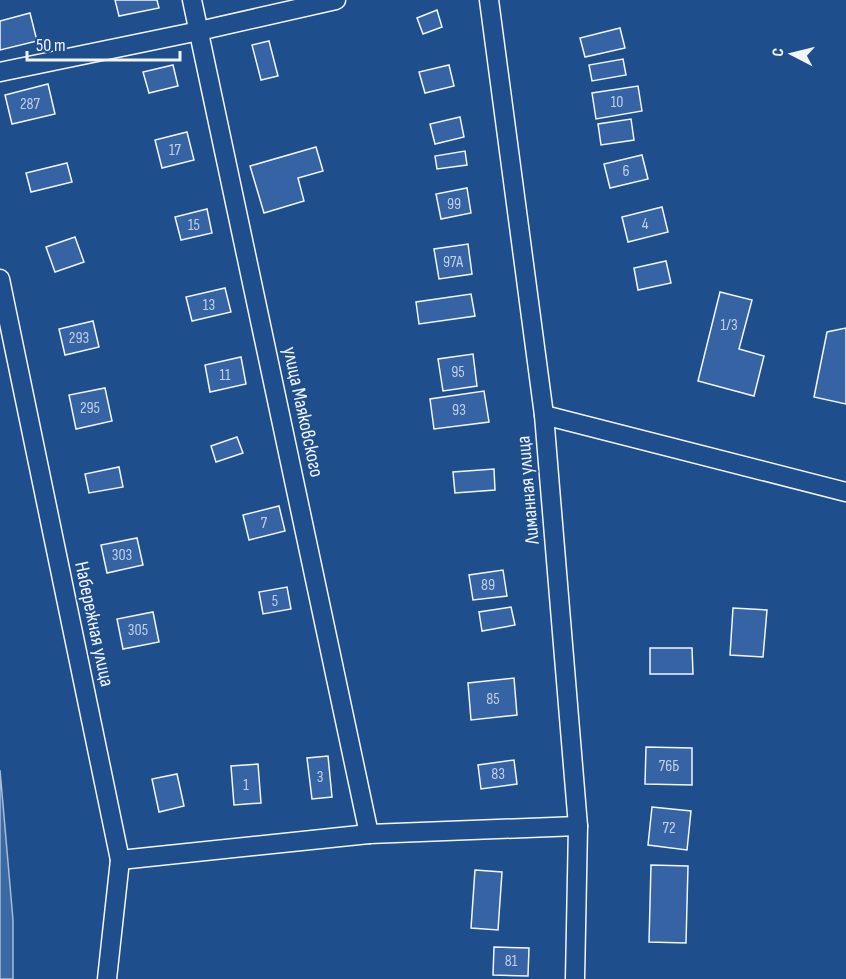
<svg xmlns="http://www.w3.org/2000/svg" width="846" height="979" font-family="'Sofia Sans Condensed',sans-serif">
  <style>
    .water { fill: #3b69a3; stroke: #a8bbd7; stroke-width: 1.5 }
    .building { fill: #3563a3; stroke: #f2f6ff; stroke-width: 1.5 }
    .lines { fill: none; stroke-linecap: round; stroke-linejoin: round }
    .street-casing { stroke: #f2f6ff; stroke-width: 21 }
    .street { stroke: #1f4e8c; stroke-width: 18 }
    .labels { text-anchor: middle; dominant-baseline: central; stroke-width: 4.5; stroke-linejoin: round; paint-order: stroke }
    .number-label { font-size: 16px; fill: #c3d1e8 }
    .street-label { font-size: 20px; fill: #f2f6ff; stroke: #1f4e8c }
  </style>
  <rect width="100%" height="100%" fill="#1f4e8c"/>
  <polygon class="water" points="0,770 13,920 13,979 0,979"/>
  <g class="building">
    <polygon points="115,0 157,0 159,8 119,16"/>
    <polygon points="437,10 442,27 423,34 417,18"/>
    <polygon points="30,13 37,41 0,50 0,21"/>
    <polygon points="620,28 625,48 585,57 580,38"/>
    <polygon points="269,41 278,76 261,80 252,45"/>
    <polygon points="623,59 626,75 592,81 589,65"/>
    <polygon points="173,65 178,86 149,93 143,72"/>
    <polygon points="449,65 454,86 425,93 419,72"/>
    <polygon points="48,84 55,114 12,124 5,95"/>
    <polygon points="638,86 642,111 596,119 592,93"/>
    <polygon points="460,117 464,137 435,144 430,124"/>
    <polygon points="631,119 634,140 601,145 598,124"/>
    <polygon points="187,132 194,160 162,168 155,140"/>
    <polygon points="316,147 323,171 298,178 304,201 264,213 250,166"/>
    <polygon points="465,151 467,165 437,169 435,156"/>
    <polygon points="642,155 648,179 610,188 604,164"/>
    <polygon points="67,163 72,182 31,192 26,173"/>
    <polygon points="467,188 471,213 441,219 436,194"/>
    <polygon points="662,207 668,232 628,242 622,217"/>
    <polygon points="207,209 212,233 181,240 175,217"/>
    <polygon points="75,237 84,262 55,272 46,247"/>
    <polygon points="468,244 472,274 439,279 434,249"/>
    <polygon points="666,261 671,283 638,290 634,268"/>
    <polygon points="225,288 231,312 192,321 186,297"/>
    <polygon points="720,292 752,300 739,349 764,356 754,396 698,381"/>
    <polygon points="471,294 475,316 419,324 416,302"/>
    <polygon points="93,321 99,347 65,355 59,329"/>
    <polygon points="846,328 846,404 814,397 827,332"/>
    <polygon points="473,354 477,386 443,391 438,359"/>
    <polygon points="241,357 246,384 210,392 205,365"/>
    <polygon points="105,388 112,421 76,429 69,395"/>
    <polygon points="484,391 489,422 434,429 430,399"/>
    <polygon points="237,437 243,453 216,462 211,446"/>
    <polygon points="119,467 123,487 89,493 85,474"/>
    <polygon points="494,469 495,490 455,493 453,472"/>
    <polygon points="279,506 285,531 249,540 243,515"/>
    <polygon points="137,538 143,565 107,573 101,545"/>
    <polygon points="503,570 507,596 473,600 469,575"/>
    <polygon points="287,587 291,609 263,614 259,592"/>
    <polygon points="511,607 515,625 482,631 479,612"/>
    <polygon points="733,608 767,610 763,657 730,655"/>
    <polygon points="153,612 159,642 123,649 117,619"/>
    <polygon points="650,648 692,648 693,674 650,674"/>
    <polygon points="514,678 517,715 471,720 468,683"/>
    <polygon points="646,747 692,748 692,785 645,784"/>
    <polygon points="328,756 332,797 312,799 307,758"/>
    <polygon points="514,760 517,784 481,789 478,765"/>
    <polygon points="258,764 261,803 234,805 231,766"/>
    <polygon points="177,774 184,806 159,812 152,779"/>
    <polygon points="652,807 691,811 687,850 648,845"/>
    <polygon points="651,865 688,866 686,943 649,942"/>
    <polygon points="475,870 502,872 498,930 471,928"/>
    <polygon points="494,947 529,948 528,976 493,975"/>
  </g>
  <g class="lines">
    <g class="street-casing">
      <g id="street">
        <polyline points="192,0 369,834"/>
        <polyline points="489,0 544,415 578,826 575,979"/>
        <polyline points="0,72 199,31 336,0"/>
        <polyline points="0,279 120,860 107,979"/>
        <polyline points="544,415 846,492"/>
        <polyline points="120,860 369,834 578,826"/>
      </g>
    </g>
    <use href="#street" class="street"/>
  </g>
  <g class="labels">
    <g class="number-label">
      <text x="617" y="102">10</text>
      <text x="30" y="104">287</text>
      <text x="175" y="150">17</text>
      <text x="626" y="171">6</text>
      <text x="454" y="204">99</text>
      <text x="645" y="224">4</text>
      <text x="194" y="225">15</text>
      <text x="453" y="262">97А</text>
      <text x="209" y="305">13</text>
      <text x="729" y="325">1/3</text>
      <text x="79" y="338">293</text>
      <text x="458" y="372">95</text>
      <text x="225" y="375">11</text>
      <text x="90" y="408">295</text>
      <text x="459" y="410">93</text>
      <text x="264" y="523">7</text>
      <text x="122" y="555">303</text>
      <text x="488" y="585">89</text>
      <text x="275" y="601">5</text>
      <text x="138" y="630">305</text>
      <text x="493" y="699">85</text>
      <text x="669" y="766">76Б</text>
      <text x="498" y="774">83</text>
      <text x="320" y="777">3</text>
      <text x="246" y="785">1</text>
      <text x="669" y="828">72</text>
      <text x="511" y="961">81</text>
    </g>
    <g class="street-label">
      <text transform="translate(303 412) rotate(78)">улица Маяковского</text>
      <text transform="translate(528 490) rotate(-95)">Лиманная улица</text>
      <text transform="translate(94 624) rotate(78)">Набережная улица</text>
    </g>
  </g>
  <g transform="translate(792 54) rotate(277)" stroke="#1f4e8c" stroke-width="4.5" paint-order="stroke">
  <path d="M0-4.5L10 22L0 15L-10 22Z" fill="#f2f6ff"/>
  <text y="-9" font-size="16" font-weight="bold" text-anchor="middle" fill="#f2f6ff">С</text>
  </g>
  <path d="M27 51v9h153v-9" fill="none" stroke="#f2f6ff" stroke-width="3"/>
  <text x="36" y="51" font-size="18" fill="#f2f6ff" stroke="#1f4e8c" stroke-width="4.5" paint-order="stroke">50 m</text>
</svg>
